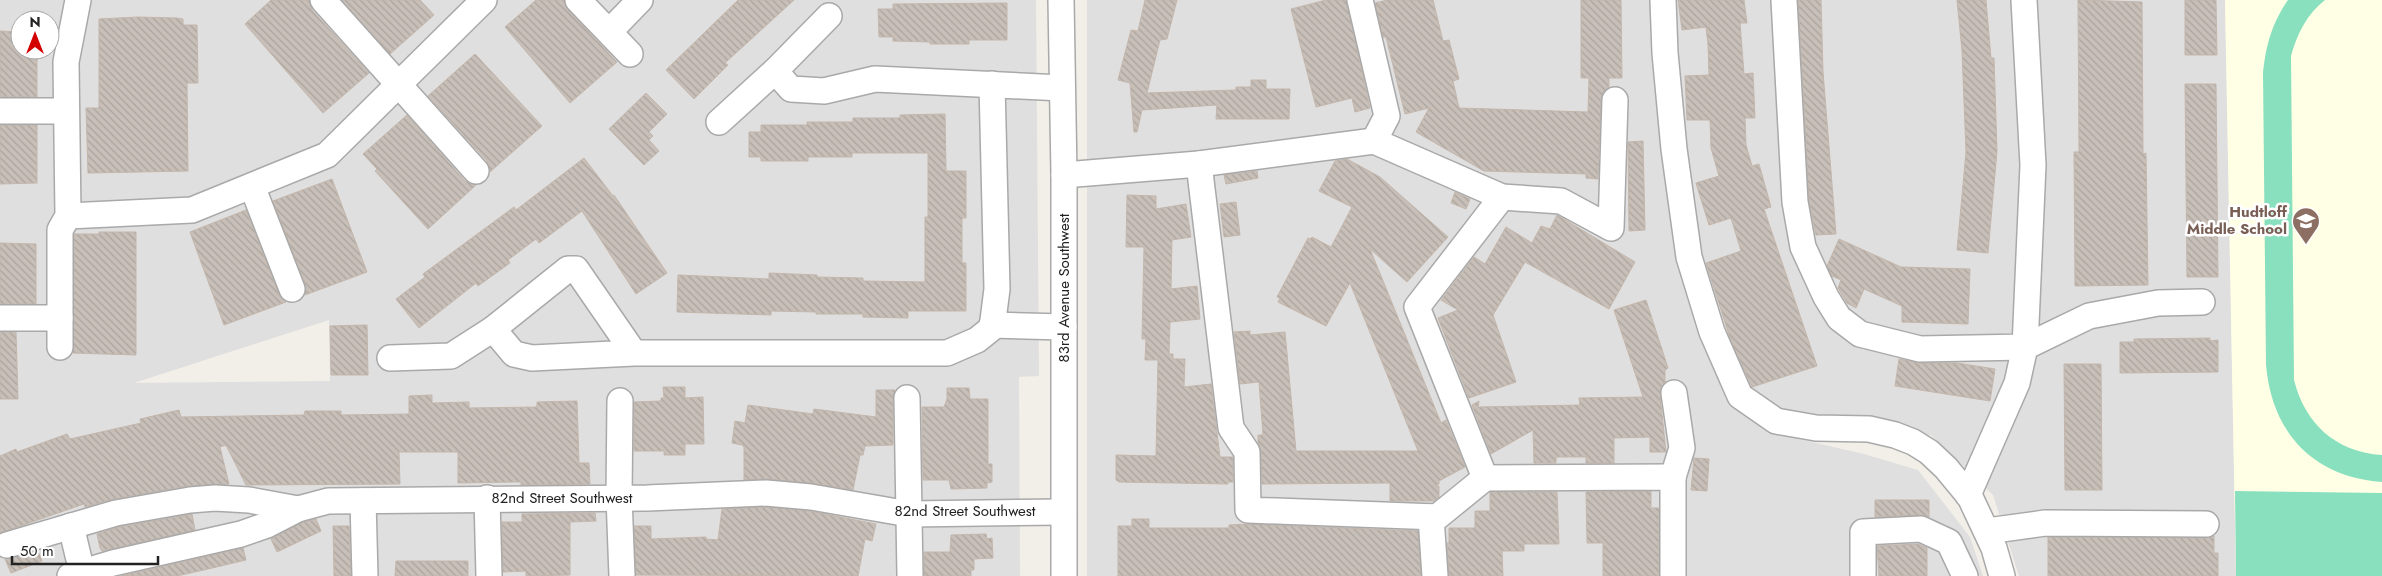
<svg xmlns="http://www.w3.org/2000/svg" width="2382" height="576" font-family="Jost,sans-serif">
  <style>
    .residential { fill: #e0dfdf; fill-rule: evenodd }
    .education { fill: #ffffe5 }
    .pitch { fill: #88e0be }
    .building { fill: url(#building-back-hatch); stroke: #c4b6ab }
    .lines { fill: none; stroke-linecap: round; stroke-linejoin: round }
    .minor-casing { stroke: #a9a9a9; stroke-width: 28 }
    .minor { stroke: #fff; stroke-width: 25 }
    .labels { text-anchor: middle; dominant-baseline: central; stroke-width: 5; stroke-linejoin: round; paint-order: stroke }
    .education-label { font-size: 15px; font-weight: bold; fill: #785e54; stroke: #fff; text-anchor: end }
    .street-label { font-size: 15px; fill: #222; stroke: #fff }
  </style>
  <defs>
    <pattern id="building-back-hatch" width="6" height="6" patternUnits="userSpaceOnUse" patternTransform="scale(1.25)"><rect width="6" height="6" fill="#c7bfb8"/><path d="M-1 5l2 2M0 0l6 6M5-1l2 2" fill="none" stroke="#aba49e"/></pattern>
  </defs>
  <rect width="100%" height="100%" fill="#f2efe9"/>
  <g class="residential">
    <path d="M 0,0 L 1036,0 L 1039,376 L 1019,377 L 1020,576 L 0,576 ZM 20,20 L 50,20 L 50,50 L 20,50 ZM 329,320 L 330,381 L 134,383 Z"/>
    <polygon points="1087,0 2225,0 2236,576 2019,576 1993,495 1931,435 1772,433 1864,454 1918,470 1970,537 1983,576 1087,576"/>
  </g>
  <polygon class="education" points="2225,0 2382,0 2382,576 2236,576"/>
  <g class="pitch">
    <path d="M 2288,0 L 2325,0 C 2307,14 2297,34 2291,56 L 2294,380 C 2305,424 2336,452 2382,455 L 2382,482 C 2313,477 2272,433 2266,365 L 2263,73 C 2266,45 2272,23 2288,0 Z"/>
    <polygon points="2235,491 2382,493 2382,576 2236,576"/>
  </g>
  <g class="building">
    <polygon points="271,0 309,0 312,10 369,73 323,113 245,24"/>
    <polygon points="342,0 420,0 434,15 390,54"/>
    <polygon points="536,0 564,0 568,10 617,62 570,103 505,27"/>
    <polygon points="738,0 794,0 725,63 728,65 694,99 666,70"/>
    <polygon points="1145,0 1177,0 1167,39 1160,40 1147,93 1236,90 1236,87 1251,87 1251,80 1266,80 1266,89 1290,89 1289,119 1216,119 1217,105 1142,110 1137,132 1134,132 1130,83 1118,80 1131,30 1138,31"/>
    <polygon points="1326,0 1346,0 1370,108 1355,112 1352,98 1316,107 1291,9"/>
    <polygon points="1387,0 1433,0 1443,41 1449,40 1459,79 1453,81 1459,108 1588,112 1589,78 1581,78 1581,0 1621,0 1622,78 1609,78 1609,87 1603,92 1601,99 1598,179 1586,178 1586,174 1484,171 1416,132 1429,108 1405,114 1386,37 1383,37 1375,3"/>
    <polygon points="1678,0 1744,0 1747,23 1740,23 1744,74 1753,73 1755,118 1745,118 1746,145 1752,166 1759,164 1771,207 1764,209 1817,366 1752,387 1731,341 1706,263 1741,251 1731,218 1709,225 1696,183 1719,176 1711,148 1710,120 1687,120 1685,76 1709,75 1708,44 1706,27 1682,30"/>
    <polygon points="1798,0 1821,0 1823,72 1836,234 1816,235 1809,200"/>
    <polygon points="1957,0 1986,0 1991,58 1994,58 1997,151 1988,253 1957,250 1966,152 1962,51"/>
    <polygon points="2078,0 2142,2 2143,154 2146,153 2148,285 2075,286 2074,152 2079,152"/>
    <polygon points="2185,0 2216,0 2217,55 2185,55"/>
    <polygon points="1007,3 1007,40 969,40 969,44 930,44 930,42 893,41 893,37 879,37 878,9 893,9 893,4"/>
    <polygon points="138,17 177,18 183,19 183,25 197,25 198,83 187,83 188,171 88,173 86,108 99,108 99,19"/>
    <polygon points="0,31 20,32 20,50 37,50 37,97 0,97"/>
    <polygon points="475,54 542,126 490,172 487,161 428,96"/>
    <polygon points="2185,84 2216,84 2218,277 2187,277"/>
    <polygon points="646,93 667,114 649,132 653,136 649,140 659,151 644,165 609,129"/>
    <polygon points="945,114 946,171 966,171 966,218 962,218 962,263 966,263 966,311 908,311 908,318 863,317 863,314 816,314 816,312 771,311 771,315 677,312 678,275 769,279 769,273 817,275 817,277 863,278 863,281 925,282 925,217 928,217 928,153 852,153 852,157 808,157 808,161 761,161 761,157 749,157 749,132 761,132 761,125 807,125 807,122 853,122 853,118 900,118 900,115"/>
    <polygon points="407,115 465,181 476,185 428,229 375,171 377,169 363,154"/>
    <polygon points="0,125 37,125 37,183 0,184"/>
    <polygon points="1643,141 1645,230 1629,231 1628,142"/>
    <polygon points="584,158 613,196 614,195 667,273 636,294 582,211 539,243 536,239 508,260 510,263 478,286 476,283 419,328 396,299 425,277 423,274 514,207 516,210"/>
    <polygon points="1347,159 1380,177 1448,237 1407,282 1370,249 1441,423 1446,420 1465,467 1439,481 1439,484 1435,486 1439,486 1439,497 1434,501 1390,501 1390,483 1262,484 1261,452 1258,442 1258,435 1263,435 1259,382 1240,384 1234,332 1250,331 1250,335 1285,332 1296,451 1418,451 1350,283 1326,326 1278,302 1280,298 1277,297 1308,238 1311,239 1312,237 1331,247 1352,207 1319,191 1335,161"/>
    <polygon points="1257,171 1258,178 1226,184 1224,175"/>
    <polygon points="332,179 367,272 305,295 305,284 273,201"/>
    <polygon points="1455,192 1470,199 1466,209 1451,203"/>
    <polygon points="1127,195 1156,196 1156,209 1186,204 1191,237 1172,240 1171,289 1197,286 1200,319 1170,322 1169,354 1173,354 1173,359 1185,359 1184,387 1211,384 1220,457 1233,457 1233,482 1228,482 1228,484 1119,482 1116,480 1116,455 1156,456 1158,360 1145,360 1146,339 1142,339 1144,247 1126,247"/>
    <polygon points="1236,202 1240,235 1224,237 1220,204"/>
    <polygon points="246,210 279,294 286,302 224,325 190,232"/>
    <polygon points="1557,215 1635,262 1609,309 1525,262 1493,315 1516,382 1469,398 1438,318 1458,310 1441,300 1474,257 1485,264 1506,227 1532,243 1541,226 1550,229"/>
    <polygon points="99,232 136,232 136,355 73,353 74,234 99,234"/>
    <polygon points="1839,239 1901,267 1970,269 1968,324 1902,322 1902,306 1864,289 1856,308 1847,303 1838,288 1841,280 1832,276 1827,266"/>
    <polygon points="0,243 36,244 36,304 0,304"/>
    <polygon points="1646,300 1668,368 1665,370 1665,382 1661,387 1660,395 1666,452 1650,452 1650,437 1614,438 1614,463 1586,463 1586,457 1556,457 1556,463 1534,463 1533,430 1491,454 1472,405 1479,401 1478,407 1580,405 1579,398 1643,397 1614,310"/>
    <polygon points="367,325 368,375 331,375 330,326"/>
    <polygon points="0,332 16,332 18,399 0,399"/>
    <polygon points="2210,338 2210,341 2218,340 2218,372 2120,373 2120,342 2134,342 2134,339"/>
    <polygon points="1899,359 1920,363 1957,363 1995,369 1990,401 1895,386"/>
    <polygon points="2064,364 2101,364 2102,490 2065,490"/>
    <polygon points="663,387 685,387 685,398 703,397 704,444 685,444 685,455 664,455 664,451 634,451 634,402 661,401 661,398 664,398"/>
    <polygon points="947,388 969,388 970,399 988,399 988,464 992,464 992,482 987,483 987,488 951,489 949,480 923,480 922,407 944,407 947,399"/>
    <polygon points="876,390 895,390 893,398 893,445 865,446 863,455 860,455 853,490 812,483 767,479 744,480 744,447 742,445 732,443 735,421 745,423 748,405 813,414 814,409 876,417"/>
    <polygon points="432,395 432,403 469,402 469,408 537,407 537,402 577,401 579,463 589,463 590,484 521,485 521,482 514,482 458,483 458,452 399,452 400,484 246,485 226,445 220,447 229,484 188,486 114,499 85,507 84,504 0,533 0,456 16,449 17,452 67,434 70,439 141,423 140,419 179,410 181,417 304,415 305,411 341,411 341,415 409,414 409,396"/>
    <polygon points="1694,458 1709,459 1707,491 1691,490"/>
    <polygon points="1651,491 1651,508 1659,508 1659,576 1603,576 1603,543 1587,543 1586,492"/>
    <polygon points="1490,492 1557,492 1559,544 1524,544 1524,551 1502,551 1503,576 1449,576 1447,543 1449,543 1449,528 1475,528 1475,511 1490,511"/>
    <polygon points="1875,500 1929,500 1929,517 1920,515 1875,517"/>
    <polygon points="766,507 809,511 876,524 872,541 865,539 858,576 636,575 634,526 651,526 651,539 706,537 706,539 718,540 722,509"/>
    <polygon points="595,513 596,521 570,522 570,575 526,576 526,571 503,572 502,522 522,522 522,514"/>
    <polygon points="192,514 195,530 102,551 100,548 97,534 119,527"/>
    <polygon points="316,519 321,531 277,552 271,539 303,522"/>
    <polygon points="1132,519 1149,519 1149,528 1229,528 1229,525 1247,524 1418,531 1421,576 1118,576 1118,526 1132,526"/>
    <polygon points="333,526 349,526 351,576 334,576"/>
    <polygon points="986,534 987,539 992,538 993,558 974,559 974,570 971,570 971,576 924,576 924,552 950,552 951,535"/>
    <polygon points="2214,536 2214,553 2218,553 2218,576 2048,576 2048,537 2206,538"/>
    <polygon points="1918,544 1927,548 1927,576 1879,576 1877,546"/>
    <polygon points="243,548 246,560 208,569 177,576 121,576"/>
    <polygon points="38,551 42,561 11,573 5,559"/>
    <polygon points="396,561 468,561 468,576 395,576"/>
  </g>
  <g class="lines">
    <g class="minor-casing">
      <g id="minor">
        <polyline points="323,0 476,171"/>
        <polyline points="578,0 630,54"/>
        <polyline points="1061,0 1064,175 1064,576"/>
        <polyline points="1360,0 1387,116 1374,141"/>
        <polyline points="1663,0 1665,53 1674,149 1689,257 1712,332 1740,396 1776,421 1816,428 1869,429 1895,435 1913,442 1929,452 1946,468 1970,497 1994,548 2002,576"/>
        <polyline points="1784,0 1795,202 1803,247 1826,297 1839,318 1860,334 1920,349 2025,347 2033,165 2024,0"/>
        <polyline points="829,16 775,71 791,89 824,91 875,79 1062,88"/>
        <polyline points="609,32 640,0"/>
        <polyline points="0,111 66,111"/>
        <polyline points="719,122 775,71"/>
        <polyline points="1199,164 1231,428 1247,452 1248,510 1437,517 1485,478"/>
        <polyline points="1064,175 1199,164 1374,141 1502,197 1561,201 1611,228 1615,100"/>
        <polyline points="252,186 292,289"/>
        <polyline points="1502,197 1417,307 1485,478 1673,477 1673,576"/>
        <polyline points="68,216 192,210 327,155 484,0"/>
        <polyline points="0,318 60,318"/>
        <polyline points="992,325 1064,327"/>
        <polyline points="60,347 60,230 68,216 66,62 78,0"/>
        <polyline points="634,353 576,269 568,269 493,329 514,354 532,358 634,353 947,353 977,340 992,328 997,289 992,84"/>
        <polyline points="390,358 451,356 493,329"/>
        <polyline points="907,398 910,576"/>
        <polyline points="620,401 619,497 622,576"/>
        <polyline points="1673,477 1682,448 1674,393"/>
        <polyline points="1968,495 2017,383 2025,347 2089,316 2158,303 2202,302"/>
        <polyline points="487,498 489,576"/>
        <polyline points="363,501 365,576"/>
        <polyline points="1431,517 1435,576"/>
        <polyline points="71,526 82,572"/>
        <polyline points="1987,531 2045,523 2206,524"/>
        <polyline points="7,545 116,513 190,500 215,498 249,500 298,509"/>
        <polyline points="70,576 113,563 241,534 267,525 298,509 328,501 647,498 766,493 811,497 909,514 1063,512"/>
        <polyline points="1863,576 1863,532 1921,529 1949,542 1965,576"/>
      </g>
    </g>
    <use href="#minor" class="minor"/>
  </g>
  <defs>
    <g id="school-pin" transform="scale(1.4375)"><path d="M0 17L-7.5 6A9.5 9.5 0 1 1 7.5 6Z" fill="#8d6e63" stroke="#fff"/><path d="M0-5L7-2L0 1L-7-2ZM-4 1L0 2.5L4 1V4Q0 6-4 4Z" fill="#fff"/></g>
  </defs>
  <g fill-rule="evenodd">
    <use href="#school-pin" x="2306" y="221"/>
  </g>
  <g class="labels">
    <g class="education-label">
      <text x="2287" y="212">Hudtloff<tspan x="2287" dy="17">Middle School</tspan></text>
    </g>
    <g class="street-label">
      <text transform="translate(1064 288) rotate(-90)">83rd Avenue Southwest</text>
      <text x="562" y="498">82nd Street Southwest</text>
      <text x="965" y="511">82nd Street Southwest</text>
    </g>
  </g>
  <g transform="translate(35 35)"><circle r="24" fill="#ffffff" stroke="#a7a7a7"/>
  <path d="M0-4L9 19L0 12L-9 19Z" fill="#d40000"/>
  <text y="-8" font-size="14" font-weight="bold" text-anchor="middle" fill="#222222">N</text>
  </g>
  <path d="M12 556v8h146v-8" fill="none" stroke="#222222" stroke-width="2.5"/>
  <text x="20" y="556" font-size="15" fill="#222222" stroke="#ffffff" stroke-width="4" paint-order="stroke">50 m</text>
</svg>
